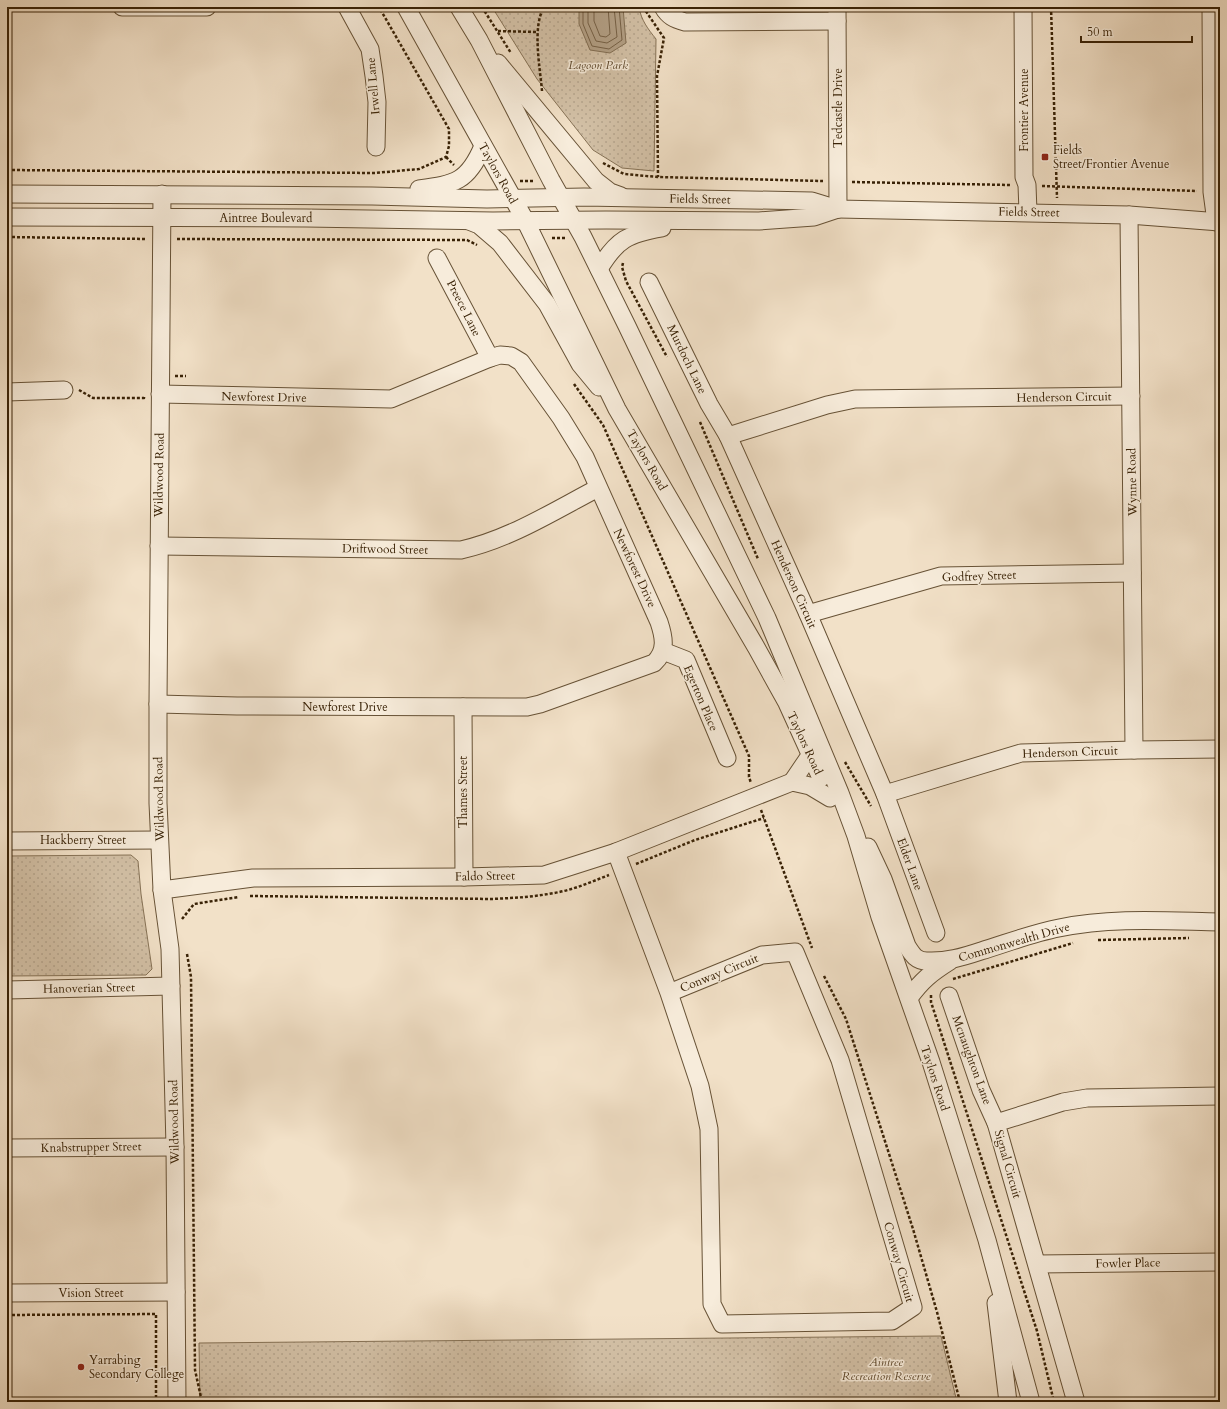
<svg xmlns="http://www.w3.org/2000/svg" width="1227" height="1409" font-family="Cardo,serif">
  <style>
    .park { fill: url(#park-dots); stroke: #867256 }
    .water { fill: #b3a086; stroke: #826e53 }
    .lines { fill: none; stroke-linecap: round; stroke-linejoin: round }
    .shore { stroke: #766146; stroke-width: 1 }
    .minor-casing { stroke: #675236; stroke-width: 19 }
    .path { stroke: #392206; stroke-width: 2.5; stroke-dasharray: 3 2; stroke-linecap: butt }
    .minor { stroke: #f7ecdb; stroke-width: 17 }
    .poi-dot { fill: #8f2418; stroke: #f7ecdb; stroke-width: 1.5 }
    .labels { text-anchor: middle; dominant-baseline: central; stroke-width: 3; stroke-linejoin: round; paint-order: stroke }
    .park-label { font-size: 12px; font-style: italic; fill: #604a2e; stroke: #f7ecdb }
    .street-label { font-size: 12px; fill: #392206; stroke: #f7ecdb }
    .poi-label { font-size: 12px; fill: #392206; stroke: #f7ecdb; text-anchor: start }
  </style>
  <defs>
    <pattern id="park-dots" width="8" height="8" patternUnits="userSpaceOnUse"><rect width="8" height="8" fill="#d3c1a7"/><path d="M2 2h.1M6 6h.1" fill="none" stroke="#b6a68e" stroke-width="1.8" stroke-linecap="round"/></pattern>
  </defs>
  <rect width="100%" height="100%" fill="#f2e1c8"/>
  <filter id="stains"><feTurbulence type="fractalNoise" baseFrequency=".005" numOctaves="4"/><feColorMatrix values="0 0 0 0 .2 0 0 0 0 .09 0 0 0 0 .02 0 0 0 .5 -.17"/></filter>
  <radialGradient id="worn" r=".72"><stop offset=".6" stop-color="#630" stop-opacity="0"/><stop offset="1" stop-color="#630" stop-opacity=".3"/></radialGradient>
  <g class="park">
    <path d="M 492,7 L 639,7 C 641,20 648,29 656,39 L 654,171 L 622,168 L 593,150 L 537,79 Z"/>
    <polygon points="131,855 138,861 141,894 152,969 146,975 7,976 7,856"/>
    <polygon points="941,1336 957,1402 200,1402 199,1343"/>
  </g>
  <polygon class="water" points="579,7 623,7 626,43 610,53 590,50 579,24"/>
  <g class="lines">
    <g class="shore">
      <polyline points="583,7 583,24 592,46 609,49 622,40 619,7"/>
      <polyline points="588,7 588,23 596,41 607,43 617,37 614,7"/>
      <polyline points="594,7 594,21 600,36 606,37 610,34 608,7"/>
    </g>
    <g class="minor-casing">
      <g id="minor">
        <polyline points="122,7 207,7"/>
        <polyline points="347,7 370,49 374,76 377,102 376,147"/>
        <polyline points="406,7 525,220 617,409 756,647 787,703 821,778"/>
        <polyline points="459,7 479,40 551,180 583,237 627,326 767,618 840,793 856,836 880,917 931,1062 987,1240 1031,1402"/>
        <path d="M 663,7 C 668,16 674,19 685,22 L 837,21"/>
        <polyline points="837,7 838,209"/>
        <polyline points="1023,7 1024,177 1027,185 1028,212"/>
        <polyline points="1211,7 1212,192 1216,222"/>
        <polyline points="498,63 596,181 610,192 621,196"/>
        <path d="M 419,189 C 455,184 468,182 483,146"/>
        <polyline points="7,194 372,196 487,199 584,197 812,201 838,209 1129,215 1220,222"/>
        <polyline points="162,194 158,704 158,803 162,890 170,949 175,1147 177,1402"/>
        <polyline points="1129,215 1134,750"/>
        <polyline points="7,217 306,218 493,221 606,220 759,221 814,217 838,209"/>
        <polyline points="469,221 479,225 500,243 547,304 580,364 599,387"/>
        <polyline points="437,258 490,358"/>
        <path d="M 599,269 C 617,239 628,234 662,228"/>
        <polyline points="649,282 709,404 728,436"/>
        <polyline points="7,392 64,390"/>
        <polyline points="1131,396 855,399 827,405 728,436 808,614 885,794 1021,753 1134,750 1220,749"/>
        <path d="M 159,546 L 461,550 C 510,539 554,511 598,488"/>
        <polyline points="808,614 941,576 1132,573"/>
        <polyline points="663,651 686,660 727,758"/>
        <path d="M 158,704 L 237,706 L 527,707 L 540,704 L 654,663 C 667,651 664,637 659,622 L 585,457 L 561,418 L 521,362 L 511,356 L 500,355 L 490,358 L 391,399 L 160,394"/>
        <polyline points="463,707 464,877"/>
        <polyline points="792,782 810,786 830,798"/>
        <polyline points="792,782 811,754"/>
        <polyline points="885,794 936,933"/>
        <polyline points="7,841 159,840"/>
        <path d="M 868,847 L 883,879 L 907,946 C 912,954 916,961 927,961 C 946,962 963,957 981,951 C 1007,943 1033,933 1059,928 C 1112,917 1166,921 1220,922"/>
        <polyline points="616,852 669,993 700,1086 709,1129 712,1304 722,1324 892,1321 913,1307 840,1060 795,952 762,955 669,993"/>
        <polyline points="162,890 253,878 464,877 544,875 616,852 792,782"/>
        <polyline points="7,990 171,986"/>
        <polyline points="949,996 981,1090 996,1123"/>
        <path d="M 909,998 C 922,980 931,973 950,961"/>
        <polyline points="7,1148 175,1147"/>
        <polyline points="1037,1264 1220,1262"/>
        <polyline points="7,1293 176,1292"/>
        <polyline points="996,1303 1008,1402"/>
        <polyline points="1076,1402 996,1123 1063,1102 1087,1098 1220,1096"/>
      </g>
    </g>
    <g class="path">
      <polyline points="482,7 511,53"/>
      <polyline points="643,7 664,38 657,76 658,177"/>
      <polyline points="1051,7 1057,198"/>
      <polyline points="498,31 537,32"/>
      <path d="M 542,91 C 540,67 532,27 544,7"/>
      <polyline points="446,157 454,165"/>
      <polyline points="603,163 624,174 658,177 823,181"/>
      <polyline points="7,170 375,173 419,169 446,157 449,146 449,129 379,7"/>
      <polyline points="520,181 535,181"/>
      <polyline points="852,182 1011,185"/>
      <polyline points="1042,186 1197,191"/>
      <polyline points="7,237 146,239"/>
      <polyline points="552,238 567,238"/>
      <polyline points="177,239 467,240 477,245"/>
      <polyline points="623,263 622,267 626,281 667,357"/>
      <polyline points="175,376 186,376"/>
      <polyline points="574,384 603,425 749,756 749,777 751,783"/>
      <polyline points="79,390 93,398 144,398 144,396"/>
      <polyline points="700,422 758,559"/>
      <polyline points="845,762 871,806"/>
      <polyline points="761,810 812,948"/>
      <polyline points="636,864 695,840 764,818"/>
      <path d="M 250,896 L 492,899 C 513,898 533,897 554,893 C 573,890 591,882 609,875"/>
      <polyline points="182,919 194,904 239,897"/>
      <polyline points="1098,940 1189,938"/>
      <polyline points="187,954 191,977 195,1370 202,1402"/>
      <polyline points="824,976 846,1019 913,1229 937,1312 960,1402"/>
      <polyline points="953,979 1073,943"/>
      <polyline points="931,995 931,1002 1037,1331 1054,1402"/>
      <polyline points="7,1315 156,1314 156,1402"/>
    </g>
    <use href="#minor" class="minor"/>
  </g>
  <g class="poi-dot">
    <rect x="1041" y="153" width="8" height="8" rx="2"/>
    <circle cx="81" cy="1367" r="4"/>
  </g>
  <g class="labels">
    <g class="park-label">
      <text x="598" y="65">Lagoon Park</text>
      <text x="886" y="1362">Aintree<tspan x="886" dy="14">Recreation Reserve</tspan></text>
    </g>
    <g class="street-label">
      <text transform="translate(373 86) rotate(-95)">Irwell Lane</text>
      <text transform="translate(838 108) rotate(-90)">Tedcastle Drive</text>
      <text transform="translate(1024 110) rotate(-90)">Frontier Avenue</text>
      <text transform="translate(498 173) rotate(61)">Taylors Road</text>
      <text transform="translate(700 199) rotate(1)">Fields Street</text>
      <text transform="translate(1029 212) rotate(1)">Fields Street</text>
      <text x="266" y="218">Aintree Boulevard</text>
      <text transform="translate(464 308) rotate(63)">Preece Lane</text>
      <text transform="translate(687 359) rotate(64)">Murdoch Lane</text>
      <text transform="translate(264 397) rotate(1)">Newforest Drive</text>
      <text transform="translate(1064 397) rotate(-1)">Henderson Circuit</text>
      <text transform="translate(647 460) rotate(60)">Taylors Road</text>
      <text transform="translate(159 475) rotate(-89)">Wildwood Road</text>
      <text transform="translate(1132 482) rotate(-91)">Wynne Road</text>
      <text transform="translate(385 549) rotate(1)">Driftwood Street</text>
      <text transform="translate(635 568) rotate(65)">Newforest Drive</text>
      <text transform="translate(979 576) rotate(-2)">Godfrey Street</text>
      <text transform="translate(794 584) rotate(66)">Henderson Circuit</text>
      <text transform="translate(701 698) rotate(67)">Egerton Place</text>
      <text x="345" y="707">Newforest Drive</text>
      <text transform="translate(805 743) rotate(65)">Taylors Road</text>
      <text transform="translate(1070 752) rotate(-2)">Henderson Circuit</text>
      <text transform="translate(463 792) rotate(-90)">Thames Street</text>
      <text transform="translate(159 799) rotate(-91)">Wildwood Road</text>
      <text x="83" y="840">Hackberry Street</text>
      <text transform="translate(910 864) rotate(70)">Elder Lane</text>
      <text transform="translate(485 876) rotate(-1)">Faldo Street</text>
      <text transform="translate(1014 942) rotate(-16)">Commonwealth Drive</text>
      <text transform="translate(719 973) rotate(-22)">Conway Circuit</text>
      <text transform="translate(89 988) rotate(-1)">Hanoverian Street</text>
      <text transform="translate(972 1060) rotate(70)">Mcnaughton Lane</text>
      <text transform="translate(935 1078) rotate(72)">Taylors Road</text>
      <text transform="translate(174 1122) rotate(-91)">Wildwood Road</text>
      <text transform="translate(91 1147) rotate(-1)">Knabstrupper Street</text>
      <text transform="translate(1008 1164) rotate(74)">Signal Circuit</text>
      <text transform="translate(899 1262) rotate(74)">Conway Circuit</text>
      <text transform="translate(1128 1263) rotate(-1)">Fowler Place</text>
      <text x="91" y="1293">Vision Street</text>
    </g>
    <g class="poi-label">
      <text x="1053" y="150">Fields<tspan x="1053" dy="14">Street/Frontier Avenue</tspan></text>
      <text x="89" y="1360">Yarrabing<tspan x="89" dy="14">Secondary College</tspan></text>
    </g>
  </g>
  <rect width="1227" height="1409" fill="none" stroke="#f2e1c8" stroke-width="24"/>
  <rect x="8" y="8" width="1211" height="1393" fill="none" stroke="#392206" stroke-width="2"/>
  <rect x="12" y="12" width="1203" height="1385" fill="none" stroke="#392206"/>
  <path d="M1081 36v6h111v-6" fill="none" stroke="#392206" stroke-width="2"/>
  <text x="1087" y="36" font-size="12" fill="#392206" stroke="#f7ecdb" stroke-width="3" paint-order="stroke">50 m</text>
  <rect width="100%" height="100%" filter="url(#stains)"/>
  <rect width="100%" height="100%" fill="url(#worn)"/>
</svg>
